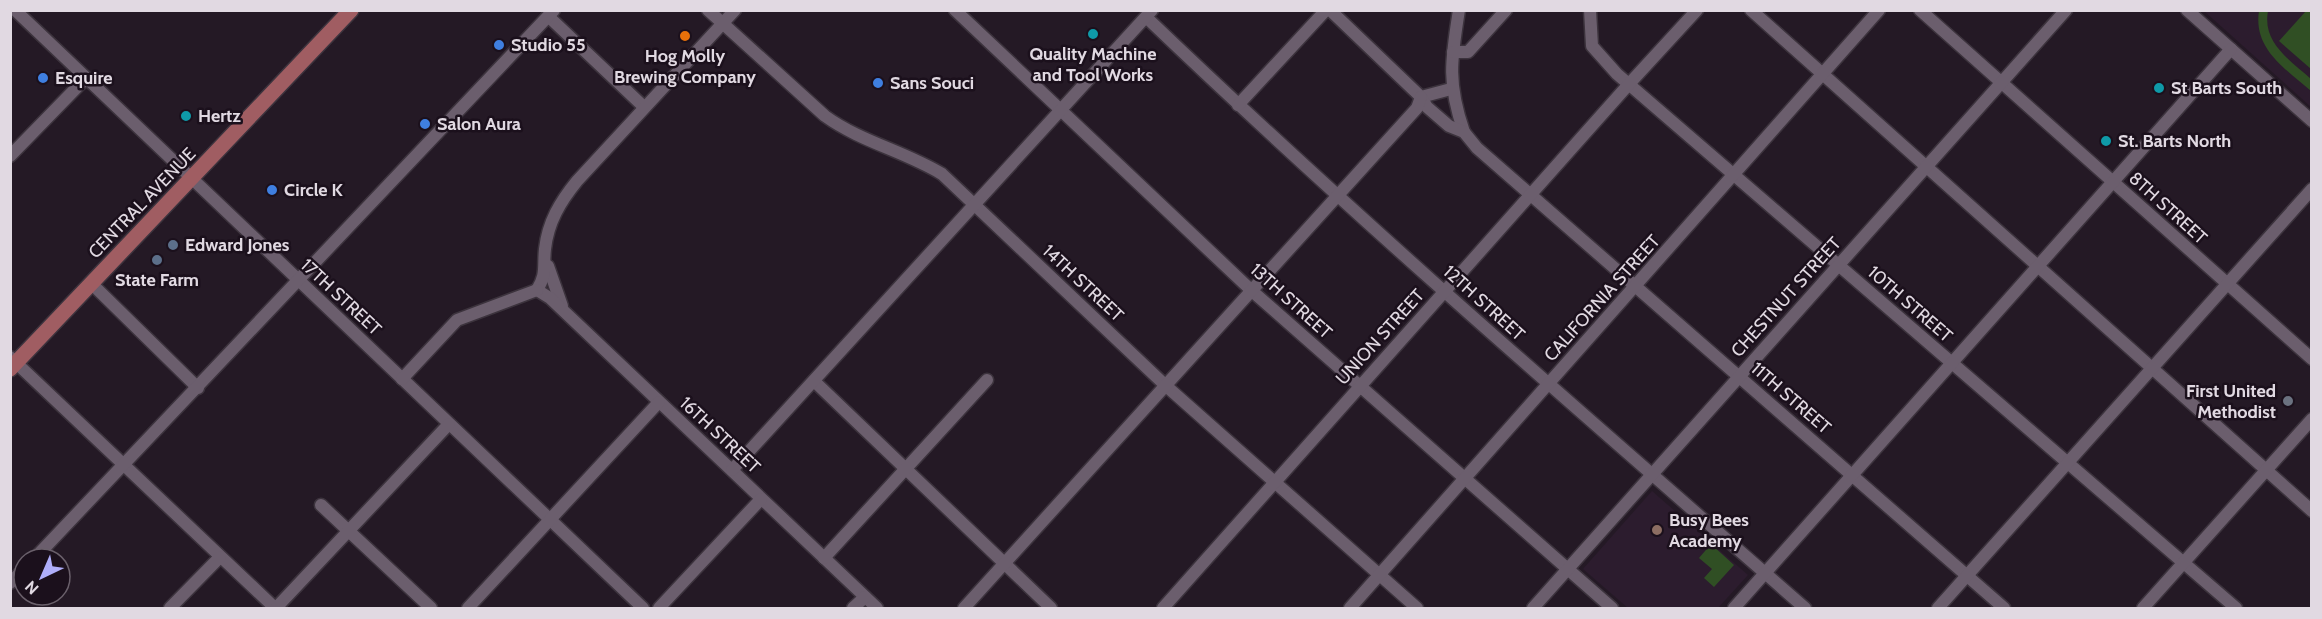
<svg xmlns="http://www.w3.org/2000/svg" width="2322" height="619" font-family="Cabin,sans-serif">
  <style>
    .built { fill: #2c1c2e }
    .green { fill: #304f24 }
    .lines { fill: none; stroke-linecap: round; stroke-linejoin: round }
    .minor-casing { stroke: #3c333d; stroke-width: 15 }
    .major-casing { stroke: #3c333d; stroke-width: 18 }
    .minor { stroke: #6b5e6d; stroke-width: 12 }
    .major { stroke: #a05d62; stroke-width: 15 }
    .culture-dot { fill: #0f9aa8; stroke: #1b101c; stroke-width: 2 }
    .food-dot { fill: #e8710a; stroke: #1b101c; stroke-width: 2 }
    .shop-dot { fill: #3f7fe0; stroke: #1b101c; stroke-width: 2 }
    .service-dot { fill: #5c6f8a; stroke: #1b101c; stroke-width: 2 }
    .worship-dot { fill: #6b7280; stroke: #1b101c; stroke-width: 2 }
    .education-dot { fill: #8d6e63; stroke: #1b101c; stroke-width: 2 }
    .labels { text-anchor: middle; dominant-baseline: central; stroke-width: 5; stroke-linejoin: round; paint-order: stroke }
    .poi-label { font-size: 18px; font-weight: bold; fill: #e1d9e2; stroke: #1b101c; text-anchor: start }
    .street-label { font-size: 18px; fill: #e1d9e2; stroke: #1b101c }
  </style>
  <rect width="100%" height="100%" fill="#241925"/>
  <g class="built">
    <polygon points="2204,11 2311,11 2311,107"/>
    <polygon points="1652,491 1748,575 1718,608 1628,608 1583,569"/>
  </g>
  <g class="green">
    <path d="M 2259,11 L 2268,11 C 2262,43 2290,60 2311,79 L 2311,91 C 2286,69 2253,49 2259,11 Z"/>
    <polygon points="2306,11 2311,11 2311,69 2279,41"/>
    <polygon points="1711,544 1734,565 1714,587 1704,578 1712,569 1699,558"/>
  </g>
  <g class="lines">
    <g class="minor-casing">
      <g id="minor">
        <polyline points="15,10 643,608"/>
        <path d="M 708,10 L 825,116 C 861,142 904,151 942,174 L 1165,385 L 1417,608"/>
        <polyline points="955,10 1252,291 1612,608"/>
        <polyline points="1330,10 1421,97 1451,89"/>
        <path d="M 1459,10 C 1451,60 1447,83 1464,132"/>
        <polyline points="1590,10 1592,46 1617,74 2236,608"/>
        <polyline points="1751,10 2312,511"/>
        <polyline points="1920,10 2312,359"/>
        <polyline points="2187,10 2312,121"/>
        <polyline points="549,17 644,107"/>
        <path d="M 1146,17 C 1359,221 1583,414 1805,608"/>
        <polyline points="1453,52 1468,52 1506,10"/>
        <polyline points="1421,97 1427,107 1449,126 1464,132 1477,148 2004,608"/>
        <polyline points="1238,105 1326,10"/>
        <polyline points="10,156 86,78"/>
        <polyline points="548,266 562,306"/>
        <polyline points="92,284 198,388"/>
        <polyline points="537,290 550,298 877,608"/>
        <path d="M 537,290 C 547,274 543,267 545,249 C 548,222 560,202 577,181 L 735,10"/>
        <polyline points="10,357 275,608"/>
        <polyline points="402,379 457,320 537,290"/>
        <polyline points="814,381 1051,608"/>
        <polyline points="732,470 1152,10"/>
        <polyline points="321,505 431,608"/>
        <polyline points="824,558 987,380"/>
        <polyline points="34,559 554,10"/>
        <polyline points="10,583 24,569"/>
        <polyline points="170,608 220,557"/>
        <polyline points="276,608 449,424"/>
        <polyline points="468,608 659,402"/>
        <polyline points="659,608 761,499"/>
        <polyline points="853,608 865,597"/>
        <polyline points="964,608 1417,108 1421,97"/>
        <polyline points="1163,608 1629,84 1697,10"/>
        <polyline points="1350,608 1879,10"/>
        <polyline points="1533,608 2066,10"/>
        <polyline points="1734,608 2231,49"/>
        <polyline points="1938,608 2312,189"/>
        <polyline points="2143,608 2312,419"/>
      </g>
    </g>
    <g class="major-casing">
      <polyline id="major" points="10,369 351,10"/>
    </g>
    <use href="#minor" class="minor"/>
    <use href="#major" class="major"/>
  </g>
  <g class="culture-dot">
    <circle cx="1093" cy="34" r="6"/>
    <circle cx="2159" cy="88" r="6"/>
    <circle cx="186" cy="116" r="6"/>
    <circle cx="2106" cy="141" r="6"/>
  </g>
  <circle class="food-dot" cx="685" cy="36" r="6"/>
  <g class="shop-dot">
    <circle cx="499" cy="45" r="6"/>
    <circle cx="43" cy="78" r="6"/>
    <circle cx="878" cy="83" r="6"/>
    <circle cx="425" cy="124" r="6"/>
    <circle cx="272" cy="190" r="6"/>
  </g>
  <g class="service-dot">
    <circle cx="173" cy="245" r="6"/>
    <circle cx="157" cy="260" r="6"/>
  </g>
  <circle class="worship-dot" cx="2288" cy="401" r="6"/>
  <circle class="education-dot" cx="1657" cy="530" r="6"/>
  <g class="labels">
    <g class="poi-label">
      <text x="511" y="45">Studio 55</text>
      <text x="1093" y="54" text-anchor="middle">Quality Machine<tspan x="1093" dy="21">and Tool Works</tspan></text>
      <text x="685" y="56" text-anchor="middle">Hog Molly<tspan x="685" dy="21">Brewing Company</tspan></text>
      <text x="55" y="78">Esquire</text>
      <text x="890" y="83">Sans Souci</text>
      <text x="2171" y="88">St Barts South</text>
      <text x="198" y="116">Hertz</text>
      <text x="437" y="124">Salon Aura</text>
      <text x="2118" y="141">St. Barts North</text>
      <text x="284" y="190">Circle K</text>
      <text x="185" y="245">Edward Jones</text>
      <text x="157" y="280" text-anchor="middle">State Farm</text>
      <text x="2276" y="391" text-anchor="end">First United<tspan x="2276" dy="21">Methodist</tspan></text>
      <text x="1669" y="520">Busy Bees<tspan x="1669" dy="21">Academy</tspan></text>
    </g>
    <g class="street-label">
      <text transform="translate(142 203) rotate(-46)">CENTRAL AVENUE</text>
      <text transform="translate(2168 208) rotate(42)">8TH STREET</text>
      <text transform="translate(1083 283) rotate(43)">14TH STREET</text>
      <text transform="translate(341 297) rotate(43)">17TH STREET</text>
      <text transform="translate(1786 297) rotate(-48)">CHESTNUT STREET</text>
      <text transform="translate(1602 298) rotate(-48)">CALIFORNIA STREET</text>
      <text transform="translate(1291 301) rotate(42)">13TH STREET</text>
      <text transform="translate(1484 303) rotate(42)">12TH STREET</text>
      <text transform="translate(1910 304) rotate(41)">10TH STREET</text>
      <text transform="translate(1380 337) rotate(-48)">UNION STREET</text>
      <text transform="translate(1791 398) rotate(41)">11TH STREET</text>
      <text transform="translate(720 435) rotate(43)">16TH STREET</text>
    </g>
  </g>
  <rect width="2322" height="619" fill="none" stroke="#e1d9e2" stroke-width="24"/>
  <g transform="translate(42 577) rotate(224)"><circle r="28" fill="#1b101c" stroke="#6a606b" stroke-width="1.5"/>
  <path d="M0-4.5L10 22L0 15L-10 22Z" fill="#afaefa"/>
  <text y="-9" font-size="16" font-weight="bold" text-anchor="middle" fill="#e1d9e2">N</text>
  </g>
</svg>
